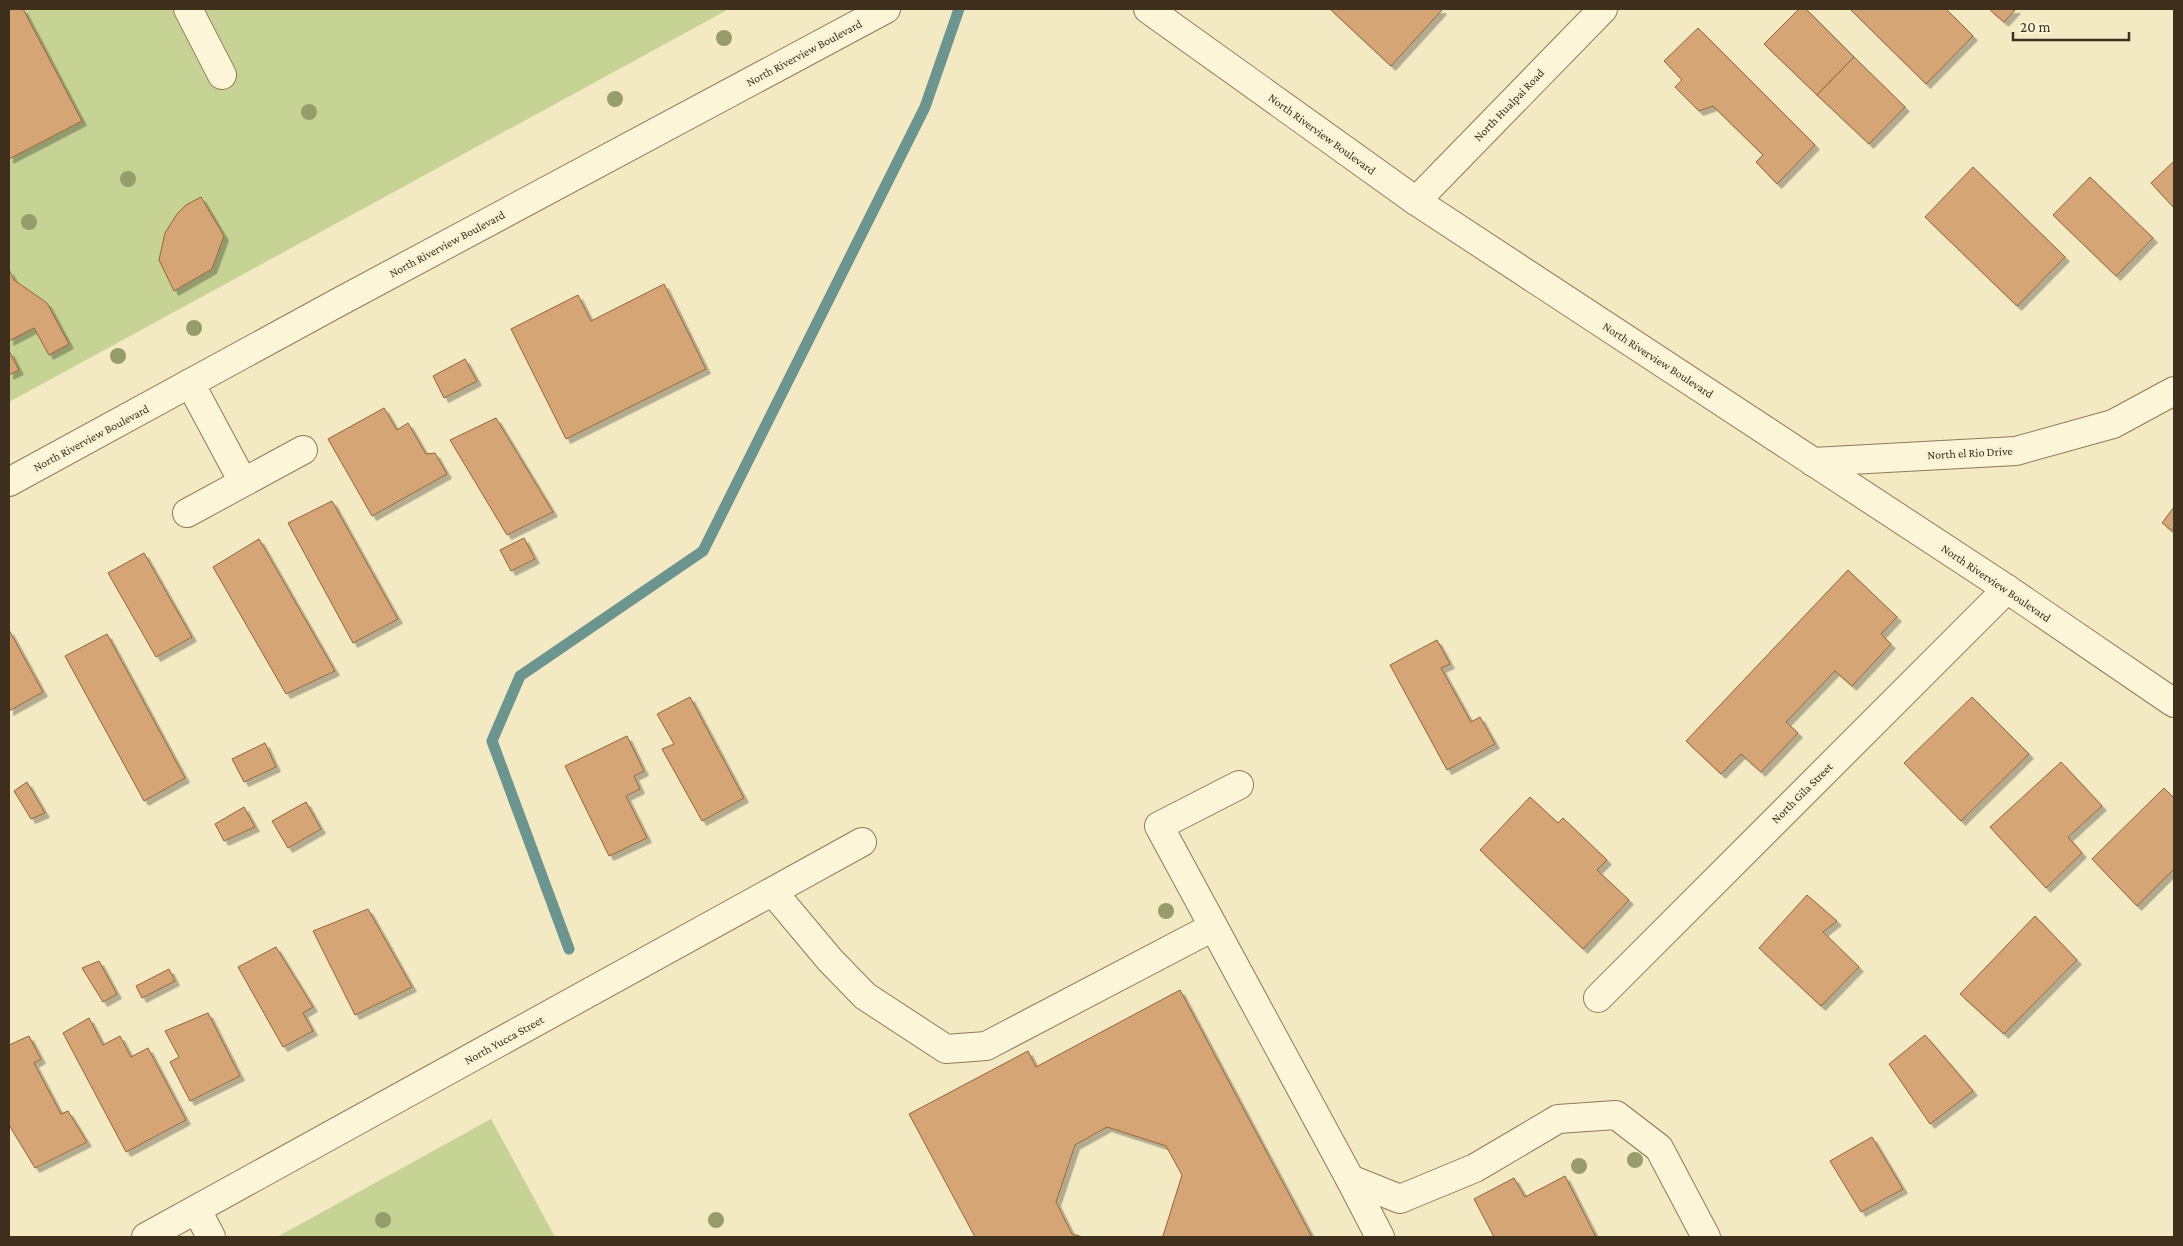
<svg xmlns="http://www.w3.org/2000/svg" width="2183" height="1246" font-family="'Crimson Pro',serif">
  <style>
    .green { fill: #c7d395 }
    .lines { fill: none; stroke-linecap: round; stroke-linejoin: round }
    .stream { stroke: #6b958e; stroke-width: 11 }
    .building { fill: #d6a574; stroke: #92643a; filter: url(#shadow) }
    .minor-casing { stroke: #907a57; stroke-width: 30 }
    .minor { stroke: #fdf5d8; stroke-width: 28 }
    .tree { fill: #969c6a }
    .labels { text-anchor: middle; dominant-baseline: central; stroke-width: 4.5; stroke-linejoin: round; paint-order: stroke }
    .street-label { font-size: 12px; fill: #3e301d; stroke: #faf2d4 }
  </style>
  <defs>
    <filter id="shadow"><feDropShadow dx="4.5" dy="4.5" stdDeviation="0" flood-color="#0004"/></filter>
  </defs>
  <rect width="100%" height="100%" fill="#f3e9c3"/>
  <g class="green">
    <polygon points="9,9 729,9 9,402"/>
    <polygon points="491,1119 555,1237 277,1237"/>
  </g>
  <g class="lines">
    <polyline class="stream" points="569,949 492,741 520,676 703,551 925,107 959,9"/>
  </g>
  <g class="building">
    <polygon points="9,9 23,9 82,121 9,159"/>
    <polygon points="1330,9 1441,9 1442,10 1391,66"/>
    <polygon points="1799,9 1806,9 1854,57 1817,95 1764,44"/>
    <polygon points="1850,9 1946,9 1973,36 1926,84"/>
    <polygon points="1989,9 2016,9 2004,22"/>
    <polygon points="1698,28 1815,145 1777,184 1756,162 1763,155 1713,106 1699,111 1675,87 1682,80 1664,61"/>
    <polygon points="1854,57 1905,107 1869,144 1817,95"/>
    <polygon points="2174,161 2174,208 2151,183"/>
    <polygon points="1973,167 2065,257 2017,306 1925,217"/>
    <polygon points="2090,177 2153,238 2116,276 2053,215"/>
    <polygon points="201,197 224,236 212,269 174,291 159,260 165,233 177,214 186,205"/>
    <polygon points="9,270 14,280 47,303 69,344 49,355 34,328 9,341"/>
    <polygon points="664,284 706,369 566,439 511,329 578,295 591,321"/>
    <polygon points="9,351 19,370 9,375"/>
    <polygon points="465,359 477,381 444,398 433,376"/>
    <polygon points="384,408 397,430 408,423 426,454 435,453 447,474 372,516 328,439"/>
    <polygon points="496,418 553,512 507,535 450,440"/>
    <polygon points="332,501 398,619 353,643 288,523"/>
    <polygon points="2174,507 2174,532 2162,523"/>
    <polygon points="524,538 535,559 511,571 500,550"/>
    <polygon points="259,539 335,671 286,694 213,567"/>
    <polygon points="144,553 192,637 156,657 108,573"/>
    <polygon points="1848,570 1897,617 1881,634 1891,644 1852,686 1835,671 1786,722 1798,733 1761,772 1741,754 1721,774 1686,741"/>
    <polygon points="9,630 43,692 9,711"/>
    <polygon points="107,634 185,778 144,801 65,656"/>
    <polygon points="1437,640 1450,664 1441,668 1471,722 1480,717 1495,744 1447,770 1390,665"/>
    <polygon points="690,697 744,798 702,821 662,749 674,744 657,714"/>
    <polygon points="1972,697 2029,754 1961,821 1904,763"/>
    <polygon points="627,736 644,771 634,776 640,789 626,796 647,838 609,856 565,766"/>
    <polygon points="265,743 276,767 244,782 232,759"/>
    <polygon points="2061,762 2102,806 2068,837 2082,853 2046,888 1990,827"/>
    <polygon points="27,782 45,813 31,819 14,791"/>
    <polygon points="2164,788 2174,798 2174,869 2137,906 2092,859"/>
    <polygon points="1530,797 1558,823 1563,818 1607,860 1597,870 1629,900 1583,949 1480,850"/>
    <polygon points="306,802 321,829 288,848 272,821"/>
    <polygon points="244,807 255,827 224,841 215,824"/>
    <polygon points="1807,895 1837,921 1823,932 1859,967 1821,1006 1759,948"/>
    <polygon points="368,909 412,987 355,1015 313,931"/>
    <polygon points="2035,916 2077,960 2004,1034 1960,994"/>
    <polygon points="276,947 313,1007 303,1013 313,1031 283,1047 238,967"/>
    <polygon points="99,961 117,994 103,1002 82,968"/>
    <polygon points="169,969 175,981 142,998 136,986"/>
    <polygon points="1180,990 1312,1237 1160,1237 1163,1236 1182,1175 1166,1146 1107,1127 1075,1145 1056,1202 1072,1234 1083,1237 975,1237 909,1114 1028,1051 1036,1067"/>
    <polygon points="208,1013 240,1076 190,1101 170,1062 179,1057 165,1031"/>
    <polygon points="89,1018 103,1045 120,1036 131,1057 148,1048 186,1120 126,1152 63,1033"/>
    <polygon points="1925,1035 1973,1091 1930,1124 1889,1064"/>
    <polygon points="29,1036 41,1059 34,1063 61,1114 68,1111 87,1142 35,1168 9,1125 9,1045"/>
    <polygon points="1872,1137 1903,1189 1861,1212 1830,1161"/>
    <polygon points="1565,1176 1596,1237 1494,1237 1474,1199 1514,1178 1525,1197"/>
  </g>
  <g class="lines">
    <g class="minor-casing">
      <g id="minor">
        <polyline points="188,9 222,75"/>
        <polyline points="1148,9 1416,201 2007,589 2174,703"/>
        <polyline points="1416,201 1603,9"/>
        <polyline points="190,383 243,482"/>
        <polyline points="1813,462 2016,451 2113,424 2174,391"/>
        <polyline points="9,482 339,302 886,9"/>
        <polyline points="187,513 303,450"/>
        <polyline points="1239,785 1159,826 1350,1179 1400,1199 1475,1168 1558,1119 1616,1115 1659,1148 1706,1237"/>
        <polyline points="773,892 830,960 865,996 946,1049 986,1046 1213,927"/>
        <polyline points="1598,998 2007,589"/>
        <polyline points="1350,1179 1380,1237"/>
        <polyline points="197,1210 211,1237"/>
        <polyline points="146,1237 862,842"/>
      </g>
    </g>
    <use href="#minor" class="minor"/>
  </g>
  <g class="tree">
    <circle cx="724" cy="38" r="8"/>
    <circle cx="615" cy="99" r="8"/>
    <circle cx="309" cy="112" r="8"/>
    <circle cx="128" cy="179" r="8"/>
    <circle cx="29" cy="222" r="8"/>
    <circle cx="194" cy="328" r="8"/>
    <circle cx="118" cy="356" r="8"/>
    <circle cx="1166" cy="911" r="8"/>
    <circle cx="1635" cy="1160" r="8"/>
    <circle cx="1579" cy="1166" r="8"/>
    <circle cx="383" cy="1220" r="8"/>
    <circle cx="716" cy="1220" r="8"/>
  </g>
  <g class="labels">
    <g class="street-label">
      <text transform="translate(804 53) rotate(-28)">North Riverview Boulevard</text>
      <text transform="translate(1509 105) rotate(-46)">North Hualpai Road</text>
      <text transform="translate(1322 134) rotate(36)">North Riverview Boulevard</text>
      <text transform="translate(447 244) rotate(-28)">North Riverview Boulevard</text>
      <text transform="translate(1658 360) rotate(33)">North Riverview Boulevard</text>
      <text transform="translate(91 438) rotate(-28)">North Riverview Boulevard</text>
      <text transform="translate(1970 453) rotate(-3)">North el Rio Drive</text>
      <text transform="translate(1996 583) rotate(34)">North Riverview Boulevard</text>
      <text transform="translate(1802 793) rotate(-45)">North Gila Street</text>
      <text transform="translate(504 1040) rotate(-29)">North Yucca Street</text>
    </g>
  </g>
  <rect width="2183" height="1246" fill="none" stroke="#3e301d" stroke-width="20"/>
  <path d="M2013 32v8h116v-8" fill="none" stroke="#3e301d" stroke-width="2.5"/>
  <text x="2020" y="32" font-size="15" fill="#3e301d" stroke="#faf2d4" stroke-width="4" paint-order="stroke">20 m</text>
</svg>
